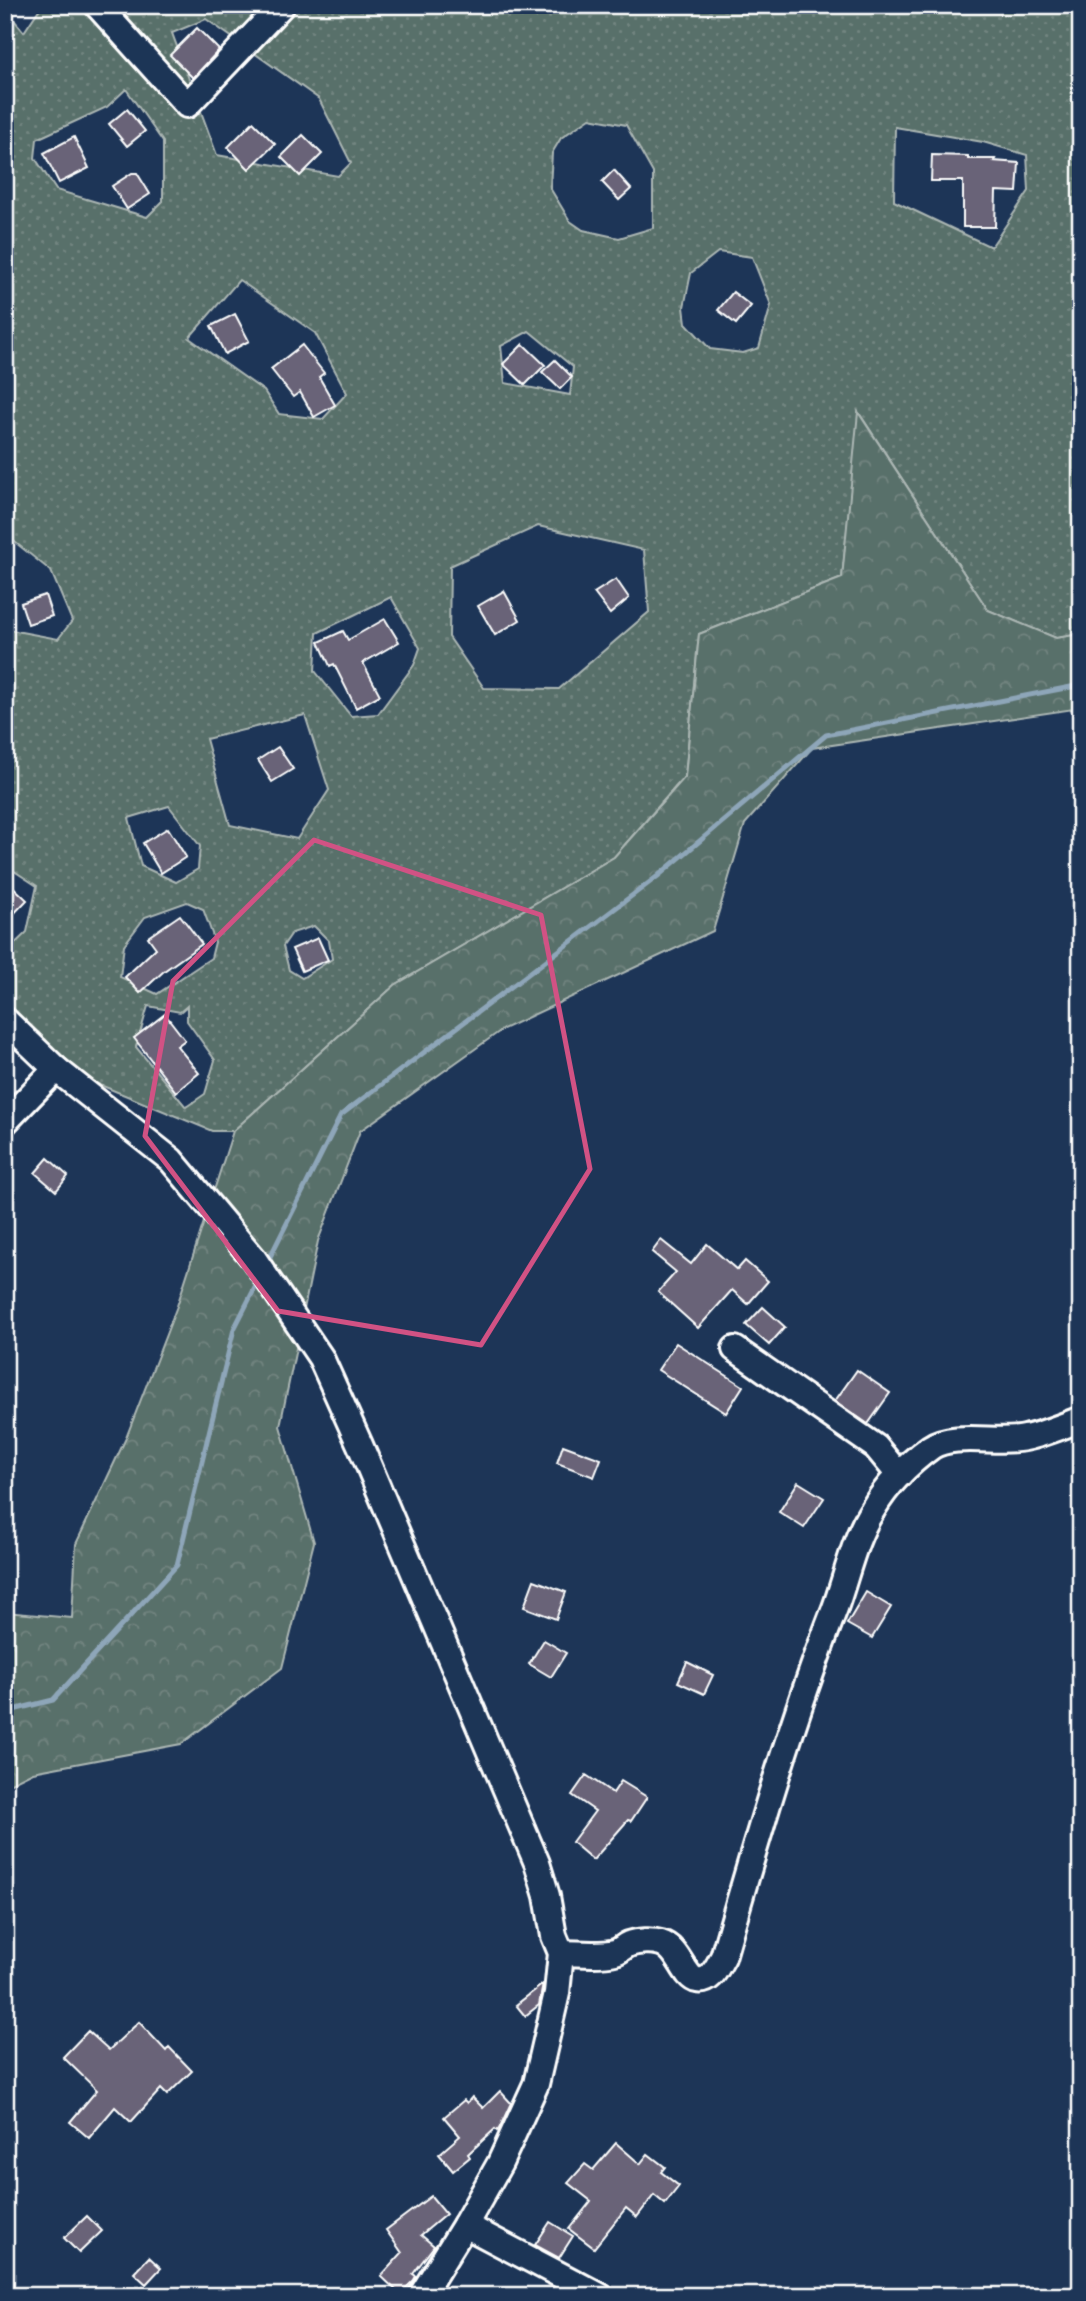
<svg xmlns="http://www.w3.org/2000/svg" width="1086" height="2301" font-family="Sriracha,sans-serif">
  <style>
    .grass { fill: url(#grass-dots); stroke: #acb7b4; stroke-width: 2; fill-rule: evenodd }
    .forest { fill: url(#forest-crowns); stroke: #acb7b4; stroke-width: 2 }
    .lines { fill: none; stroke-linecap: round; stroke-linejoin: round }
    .stream { stroke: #8ea6b9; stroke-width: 5 }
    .building { fill: #696378; stroke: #fff; stroke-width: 2 }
    .minor-casing { stroke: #fff; stroke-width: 30 }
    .minor { stroke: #1d3557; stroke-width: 24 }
    .marked { fill: none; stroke: #d15284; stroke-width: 5; stroke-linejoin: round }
  </style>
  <defs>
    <pattern id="grass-dots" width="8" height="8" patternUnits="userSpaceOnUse" patternTransform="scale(1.75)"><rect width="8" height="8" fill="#596f6a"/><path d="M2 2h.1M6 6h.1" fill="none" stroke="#728580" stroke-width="1.8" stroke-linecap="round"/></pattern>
    <pattern id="forest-crowns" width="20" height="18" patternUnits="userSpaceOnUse" patternTransform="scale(1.75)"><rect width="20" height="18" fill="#596f6a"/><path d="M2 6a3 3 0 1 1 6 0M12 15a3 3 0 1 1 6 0" fill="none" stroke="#728580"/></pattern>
  </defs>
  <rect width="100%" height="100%" fill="#1d3557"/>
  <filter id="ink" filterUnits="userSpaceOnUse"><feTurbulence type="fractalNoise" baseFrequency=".0143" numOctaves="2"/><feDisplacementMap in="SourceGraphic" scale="14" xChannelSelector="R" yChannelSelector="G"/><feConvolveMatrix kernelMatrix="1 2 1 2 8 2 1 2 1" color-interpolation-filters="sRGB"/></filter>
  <g filter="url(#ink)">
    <path class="grass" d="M 42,5 L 1081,5 L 1081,634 L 1056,638 L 988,610 L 859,413 L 842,578 L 699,634 L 685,776 L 614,857 L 395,985 L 233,1131 L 212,1131 L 13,1049 L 5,1051 L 5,953 L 27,932 L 37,886 L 5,865 L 5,629 L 58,639 L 72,621 L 51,571 L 11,539 L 5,540 L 5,9 L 24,32 ZM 206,19 L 319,99 L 351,163 L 338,176 L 217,155 L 172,33 ZM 126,89 L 163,142 L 163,201 L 147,217 L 56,190 L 35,158 L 37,139 L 107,107 ZM 590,118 L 626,125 L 653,173 L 653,228 L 619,238 L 583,230 L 570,221 L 550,188 L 552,153 L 561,138 ZM 895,127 L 983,142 L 1027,155 L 1029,191 L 991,247 L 894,201 ZM 718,252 L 752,257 L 771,305 L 759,348 L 743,353 L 710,349 L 686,323 L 684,307 L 691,273 ZM 239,280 L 315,333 L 347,393 L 323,419 L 279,414 L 264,391 L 189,338 ZM 529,331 L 573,367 L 570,395 L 505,383 L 501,346 ZM 538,526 L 644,550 L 649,612 L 559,689 L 484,688 L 449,637 L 450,566 ZM 391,597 L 420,648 L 414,665 L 378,714 L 351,716 L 315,671 L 317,633 ZM 305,715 L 329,790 L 297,839 L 230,825 L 206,739 ZM 169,806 L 200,846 L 198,869 L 176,882 L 141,866 L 129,818 ZM 187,902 L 203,909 L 215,942 L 211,958 L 157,994 L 120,977 L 124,945 L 145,917 ZM 314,926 L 329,941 L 332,959 L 302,978 L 289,970 L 283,946 L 292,933 ZM 148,1006 L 180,1012 L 187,1006 L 187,1021 L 215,1060 L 205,1094 L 186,1107 L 136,1047 Z"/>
    <polygon class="forest" points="858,412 988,610 1056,638 1081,634 1081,708 812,748 745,824 713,931 503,1029 360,1131 318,1241 280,1426 314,1542 282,1668 181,1744 33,1772 5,1786 5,1612 72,1618 76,1544 126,1438 177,1306 233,1131 395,985 614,857 685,777 699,634 842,578"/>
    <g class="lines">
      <g class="stream">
        <polyline points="266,1265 341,1115 658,876 826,735 1081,685"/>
        <polyline points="5,1712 53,1700 177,1565 234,1329 259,1280"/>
      </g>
    </g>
    <g class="building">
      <polygon points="197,28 219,50 193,78 170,55"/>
      <polygon points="127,109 145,131 127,146 109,124"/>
      <polygon points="253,122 275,144 249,169 228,147"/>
      <polygon points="303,135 322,154 300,176 281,157"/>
      <polygon points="74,137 89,168 59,183 44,153"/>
      <polygon points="932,155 968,156 968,159 995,159 994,161 1019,163 1017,192 996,191 995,227 963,227 963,181 931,181"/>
      <polygon points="614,170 631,189 619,200 602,182"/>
      <polygon points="132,173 137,173 150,194 127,209 112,186"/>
      <polygon points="733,292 751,306 736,324 718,310"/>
      <polygon points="235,314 249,341 225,354 211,326"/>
      <polygon points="523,344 545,365 525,385 503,364"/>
      <polygon points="302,345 324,373 319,377 335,405 314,417 300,392 293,397 271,369"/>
      <polygon points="555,360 572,377 560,389 542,372"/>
      <polygon points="616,579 629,598 610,614 594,593"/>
      <polygon points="504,591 520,620 495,635 478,606"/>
      <polygon points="45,595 52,616 28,624 21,603"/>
      <polygon points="385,619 399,642 363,663 380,695 356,708 334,664 330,666 319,642 343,631 348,640"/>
      <polygon points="278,747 293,769 272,782 258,760"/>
      <polygon points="168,828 186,857 161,873 143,843"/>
      <polygon points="5,879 27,900 5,923"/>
      <polygon points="180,915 202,944 164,971 140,993 125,977 156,948 148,937"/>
      <polygon points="318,938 328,960 302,971 292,949"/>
      <polygon points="165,1014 185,1040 177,1046 199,1073 176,1092 134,1038"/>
      <polygon points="48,1158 68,1176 56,1191 35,1173"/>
      <polygon points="661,1240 691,1264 707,1244 737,1270 745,1261 768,1281 748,1304 732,1290 698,1328 658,1292 676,1272 652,1252"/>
      <polygon points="763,1307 785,1327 769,1345 746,1325"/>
      <polygon points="676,1343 743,1386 726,1413 658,1370"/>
      <polygon points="857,1370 890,1393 868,1424 835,1401"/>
      <polygon points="563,1445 601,1459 594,1477 557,1463"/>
      <polygon points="798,1482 824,1498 804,1528 779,1512"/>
      <polygon points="534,1580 566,1592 556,1619 524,1607"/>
      <polygon points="866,1592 891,1607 872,1638 847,1624"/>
      <polygon points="544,1640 566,1653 551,1677 529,1664"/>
      <polygon points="687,1662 713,1675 704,1694 678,1682"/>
      <polygon points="586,1775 613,1793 621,1781 647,1797 631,1821 628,1820 593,1860 572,1842 595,1811 572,1795"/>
      <polygon points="543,1984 539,2005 525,2016 516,2005"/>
      <polygon points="139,2022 166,2051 169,2047 192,2071 167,2095 161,2089 131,2122 115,2107 89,2138 70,2122 97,2090 63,2057 88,2031 109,2050"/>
      <polygon points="500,2091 511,2103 499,2129 497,2131 495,2129 468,2154 470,2157 453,2171 439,2154 460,2136 444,2117 464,2100 467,2103 472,2097 483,2108"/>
      <polygon points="616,2143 640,2164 648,2154 665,2167 661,2172 679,2186 665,2204 654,2195 637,2217 626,2208 594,2248 569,2229 591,2201 568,2183 585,2164 593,2170"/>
      <polygon points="431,2196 446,2214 421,2235 434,2246 413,2274 416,2276 414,2280 400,2294 381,2276 402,2253 386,2230"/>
      <polygon points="87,2216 102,2231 79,2253 64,2238"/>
      <polygon points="550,2222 573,2236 559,2258 535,2245"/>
      <polygon points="149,2257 161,2268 146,2284 134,2273"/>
    </g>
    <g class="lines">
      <g class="minor-casing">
        <g id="minor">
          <polyline points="97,5 187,105 282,5"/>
          <polyline points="5,1020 56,1069 171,1160 254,1259 321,1358 360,1445 537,1863 547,1896 554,1936 561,1953 557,1993 536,2084 500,2163 465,2225 421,2296"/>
          <polyline points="5,1122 56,1069"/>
          <polyline points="735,1349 876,1447 899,1475"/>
          <path d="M 561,1953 C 578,1953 599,1956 615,1952 C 620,1951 624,1946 629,1944 C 638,1941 652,1940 661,1943 C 679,1948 684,1978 697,1980 C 711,1983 717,1967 723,1957 C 757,1839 791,1722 835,1608 C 847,1575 854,1538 873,1509 C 887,1485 909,1463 931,1447 C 954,1432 999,1444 1025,1438 C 1044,1434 1063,1426 1081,1419"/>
          <polyline points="465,2225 600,2296"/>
        </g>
      </g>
      <use href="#minor" class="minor"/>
    </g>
  </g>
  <path class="marked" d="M 314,840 L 541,915 L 590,1169 L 481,1345 L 278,1311 L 145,1136 L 173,981 Z"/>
  <rect width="1086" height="2301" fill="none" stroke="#1d3557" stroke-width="28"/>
  <rect x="14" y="14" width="1058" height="2273" fill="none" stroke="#fff" stroke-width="2.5" filter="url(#ink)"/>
</svg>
